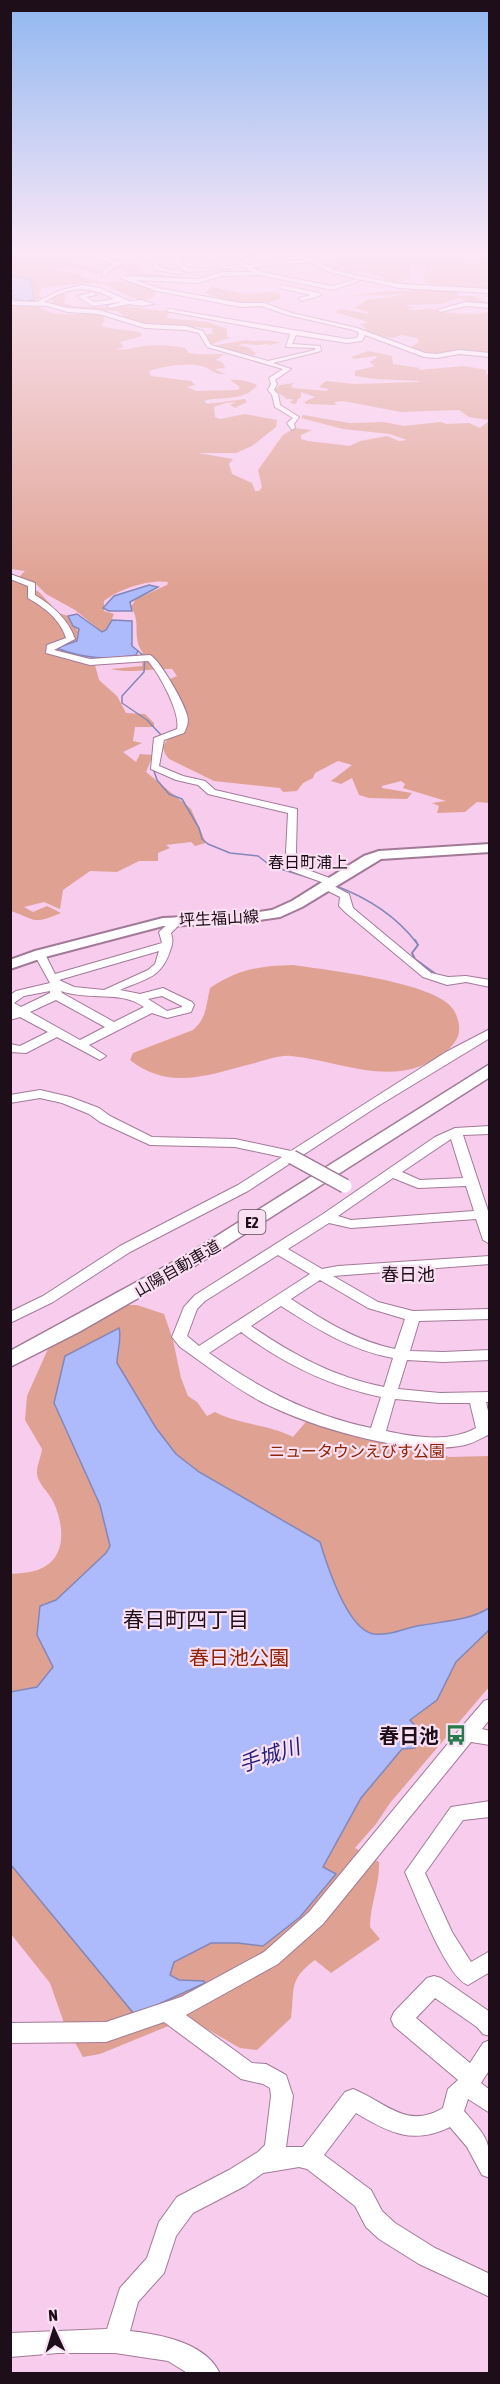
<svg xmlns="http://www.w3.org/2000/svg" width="500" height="2384" font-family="'Asap Condensed','Noto Sans JP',sans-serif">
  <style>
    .green { fill: #dfa191 }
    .water { fill: #adbbfd; stroke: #8287b9; stroke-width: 1.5 }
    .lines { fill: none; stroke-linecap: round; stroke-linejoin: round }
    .stream-far1 { stroke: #8287b9; stroke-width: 1.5 }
    .stream { stroke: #8287b9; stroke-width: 2 }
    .minor-casing { stroke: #a27a98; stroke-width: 2 }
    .major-casing { stroke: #a27a98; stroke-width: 4 }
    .highway-casing { stroke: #a27a98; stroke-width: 3 }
    .minor { fill: #fff; fill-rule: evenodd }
    .major { fill: #fff; fill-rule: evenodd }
    .highway { fill: #fff; fill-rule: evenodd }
    .minor-bridge-casing { stroke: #a27a98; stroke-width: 16; stroke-linecap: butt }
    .minor-bridge { stroke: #fff; stroke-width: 13 }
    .labels { text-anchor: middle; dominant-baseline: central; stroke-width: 4.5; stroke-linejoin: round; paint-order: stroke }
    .shield { fill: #fae0f3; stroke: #5f4d5a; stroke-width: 1.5 }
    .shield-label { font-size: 15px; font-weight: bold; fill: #1d0e19 }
    .far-quarter-label { font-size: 16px; fill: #1d0e19; stroke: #fae0f3 }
    .street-label { font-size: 16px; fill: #1d0e19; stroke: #fae0f3 }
    .park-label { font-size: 16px; fill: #902303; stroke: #fae0f3 }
    .neighbourhood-label { font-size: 18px; fill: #1d0e19; stroke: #fae0f3 }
    .near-park-label { font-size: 20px; fill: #902303; stroke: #fae0f3 }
    .near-poi-label { font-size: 20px; font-weight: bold; fill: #1d0e19; stroke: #fae0f3; text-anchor: end }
    .near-neighbourhood-label { font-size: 21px; fill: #1d0e19; stroke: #fae0f3 }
    .near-water-label { font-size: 21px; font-style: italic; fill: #201d78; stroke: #fae0f3 }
  </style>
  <rect width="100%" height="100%" fill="#f8cced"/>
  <g class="green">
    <path d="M 11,255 L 89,255 L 115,264 L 107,269 L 95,265 L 99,262 L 77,261 L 72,263 L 93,265 L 84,267 L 104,270 L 101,274 L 65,267 L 52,270 L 81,274 L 78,276 L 102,282 L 129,282 L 155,291 L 155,296 C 136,307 118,288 103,284 C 92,281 53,286 41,288 L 41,292 L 38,294 L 42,299 L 34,300 L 31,280 L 11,276 Z"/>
    <path d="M 96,255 L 129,260 L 139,265 L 137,269 L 146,273 L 196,279 C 171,279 141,282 119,269 L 127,267 L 117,267 L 118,265 Z"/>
    <polygon points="365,255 473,255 466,261 489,257 489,291 440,287 423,282 426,269 423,265 411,266 410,278 396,283 383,281 386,280 384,278 362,271 342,273 343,268 334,271 322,265 334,260 333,258"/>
    <path d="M 212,287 L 245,294 L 271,292 L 280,294 L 281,298 C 266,305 241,308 225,301 C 219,299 212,294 204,293 Z"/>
    <path d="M 417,289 L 454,291 L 459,292 L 457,296 L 475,296 L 489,304 L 477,304 L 459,298 L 441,304 L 402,305 L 415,307 L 409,309 L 414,311 L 429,308 L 440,312 L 471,314 L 489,312 L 489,354 L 460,351 L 425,354 L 410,348 L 419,342 L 417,338 L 402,335 L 392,338 L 366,333 L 365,327 L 360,325 L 368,322 L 335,312 L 341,309 L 368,314 L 369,312 L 354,308 L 367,300 L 409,294 L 329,297 C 348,298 367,293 386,291 C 399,290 405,293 417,289 Z"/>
    <polygon points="64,292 65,296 68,297 64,298 66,300 63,303 73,306 117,308 123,306 170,312 166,318 207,322 227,329 227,336 230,338 209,345 206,335 213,333 212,328 148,325 125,320 123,315 117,311 75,310 52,305 52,300 48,299"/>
    <path d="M 32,303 C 38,306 44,310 50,312 C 66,317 86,311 105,316 L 102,327 L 140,332 L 142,336 L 120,342 L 124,347 L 116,349 C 127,351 134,347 145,346 C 158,344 173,346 185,348 L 189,353 C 198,355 213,354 224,354 L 216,360 L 223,363 L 225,368 L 214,369 L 226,374 C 216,375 215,372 207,368 C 190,361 166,366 149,371 L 151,376 L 191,381 L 195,385 L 187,387 L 196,391 L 238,390 L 240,387 L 230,380 C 240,379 248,381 257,385 C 245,402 222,396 204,401 L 207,404 L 245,399 L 247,402 L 235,408 L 230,405 L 236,402 L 226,403 L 214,407 L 215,417 L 220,419 L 245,414 L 277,420 L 276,427 L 252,446 L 236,453 L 198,453 L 233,459 L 229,464 L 232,474 L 252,483 L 255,491 L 259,491 L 262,487 L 258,470 L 283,435 L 295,428 L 312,430 L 301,435 L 301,439 L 308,441 L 350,446 L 360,441 L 387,436 L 399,441 L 407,440 L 390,434 L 343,429 L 301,418 L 303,415 L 350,423 L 384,422 L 404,426 L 440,422 L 447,424 L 469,423 L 480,428 L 489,421 L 489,803 L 477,802 L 465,812 L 437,813 L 439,806 L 432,803 L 446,801 L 403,788 L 405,784 L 401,781 L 382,786 L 382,788 L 412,793 L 407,799 L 369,798 L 359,795 L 352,778 L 341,784 L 331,781 L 352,765 L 338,761 L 315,773 L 313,778 L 303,783 L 297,791 L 283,792 L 280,788 L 214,781 L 169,759 L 165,754 L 163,747 L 171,733 L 186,729 L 166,690 L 165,681 L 177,676 L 172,669 C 151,668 132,674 111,669 L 142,666 L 143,658 L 140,654 L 143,653 C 131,637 142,623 131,607 L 136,599 L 167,585 L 168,582 C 149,579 119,589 104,601 L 104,611 L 114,614 L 107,630 L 102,632 L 75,610 L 46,594 L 36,584 L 19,577 L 25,571 L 11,569 L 11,306 Z"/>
    <path d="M 247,340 C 259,343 269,338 280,343 L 268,345 L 268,343 C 253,348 251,342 238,345 L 250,348 L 256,354 L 254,355 L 211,346 Z"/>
    <polygon points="368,351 392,356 393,364 420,368 418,370 464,366 487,370 486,374 490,376 489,420 469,417 459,410 401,412 343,401 334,402 337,405 306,404 304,402 315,397 301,392 301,397 298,399 296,404 292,404 290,401 293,401 292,399 287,399 275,390 280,385 294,383 291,386 293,388 326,391 329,389 319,387 326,381 354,384 420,382 419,381 375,379 355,376 355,371 375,366 369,362 377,358 376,356 354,359 351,357"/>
    <path d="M 11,575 L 39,592 L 52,606 L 52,611 L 68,616 L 78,631 L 77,641 L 59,645 L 57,648 L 90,659 L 95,665 L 99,680 L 117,696 L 126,713 L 145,714 L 154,723 L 154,727 L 135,727 L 133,741 L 142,743 L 123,752 L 136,762 L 140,754 L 153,755 L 146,772 L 191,809 L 206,843 L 195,846 L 191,842 L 166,845 L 170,848 L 158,853 L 158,861 L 139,861 L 117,872 L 90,871 L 63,890 L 60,909 L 44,902 L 24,907 L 33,912 L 47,906 L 61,913 C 32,925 37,920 11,911 Z"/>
    <path d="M 293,965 C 326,970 435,982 453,1009 C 457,1015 460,1024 459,1031 C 458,1047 434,1061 421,1066 C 378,1082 334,1060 291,1056 C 280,1055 266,1060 255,1063 C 210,1074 171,1092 130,1060 L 133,1053 L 193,1030 C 207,1018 206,1005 210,988 C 239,969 259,966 293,965 Z"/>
    <path d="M 127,1305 L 137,1305 L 164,1314 L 173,1340 L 181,1378 L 188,1396 L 197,1402 L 207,1416 L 215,1412 C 240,1425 268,1424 293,1437 L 310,1417 L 439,1442 L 439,1453 L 449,1457 L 489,1456 L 489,1687 L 390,1803 L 376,1824 L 355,1848 L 379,1862 C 380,1884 370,1904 370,1927 L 380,1939 L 331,1973 L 315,1960 C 288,1980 295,1988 291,2018 L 257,2050 L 240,2048 L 188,2018 L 100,2054 L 83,2057 L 64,2023 L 50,1983 L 11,1934 L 11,1574 C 18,1573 27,1573 34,1571 C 68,1562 65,1526 53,1501 C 49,1493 36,1482 37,1472 C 37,1465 41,1457 42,1449 L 25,1420 L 27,1396 L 48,1349 Z"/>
  </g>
  <g class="water">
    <polygon points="11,276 31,280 34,300 24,301 11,298 15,295 11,294 13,291 11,289"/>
    <polygon points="149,585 158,587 130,602 132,611 109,611 103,608 114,596"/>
    <path d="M 77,614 L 102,632 L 106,630 L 112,620 L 132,621 L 132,646 L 138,651 L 136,655 C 105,660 86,659 56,648 L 77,641 L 79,629 L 73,626 L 68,616 Z"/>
    <path d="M 119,1328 C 122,1338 117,1352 117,1363 L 156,1428 L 176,1454 L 199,1472 L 320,1542 C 327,1565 347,1630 374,1634 C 392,1636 406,1627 423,1625 C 447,1621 470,1620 489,1608 L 489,1630 L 456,1662 L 437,1700 L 410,1720 L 425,1737 L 415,1748 L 402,1749 L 361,1798 L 323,1867 L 336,1874 L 300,1917 L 263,1946 L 238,1943 L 211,1943 L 174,1962 L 170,1975 L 179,1980 L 204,1981 L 205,1983 L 135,2015 L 11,1865 L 10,1692 L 37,1687 L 53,1667 L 37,1635 L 40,1606 L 56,1600 L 106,1553 L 110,1546 L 100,1505 L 54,1403 L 65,1356 Z"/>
  </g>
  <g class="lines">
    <g class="stream-far1">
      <polyline points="138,651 145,657 144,672 122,696 122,703 147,720 162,736"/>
      <polyline points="153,768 157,780 169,794 182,799 199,828 202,839 208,844 230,853 258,856 271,866 310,878"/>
      <path d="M 336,886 C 368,898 395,915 416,942"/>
    </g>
    <polyline class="stream" points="415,940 418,945 412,953 415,959 437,975"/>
    <g class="minor-casing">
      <g id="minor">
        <polygon points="88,255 97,255 118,262 120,265 108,271 106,276 102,276 104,269 114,264"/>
        <polygon points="135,255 153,257 160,268 184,272 181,274 156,270 149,259"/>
        <polygon points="180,255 187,255 178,261 188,268 222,269 187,272 171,261"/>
        <polygon points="205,255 212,255 230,268 225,269"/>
        <path d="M 261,255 L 237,259 L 248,265 L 305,260 L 297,255 L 304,255 L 336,271 L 399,284 L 490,289 L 490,293 L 399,288 L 332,273 L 309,262 L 253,267 L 261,272 L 333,286 L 357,279 L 360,281 L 333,290 L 259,275 L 222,276 L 197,283 L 135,280 L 158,288 L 241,303 L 264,303 L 292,313 L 357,328 L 425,353 L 437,354 L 459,350 L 490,353 L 490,357 L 459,354 L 437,358 L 424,357 L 365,335 L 362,341 L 347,343 L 296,335 L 292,344 L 320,346 L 321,351 L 273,363 L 291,369 L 275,380 L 277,384 L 274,390 L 278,394 L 280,405 L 299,417 L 294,424 L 295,428 L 292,430 L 287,423 L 293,418 L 275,407 L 272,395 L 268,390 L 271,384 L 269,378 L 283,369 L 207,347 L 199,333 L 186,330 L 145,328 L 99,314 L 68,312 L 47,306 L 10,305 L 10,301 L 37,302 L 58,291 L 82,285 L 100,288 L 129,301 L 141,300 L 154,304 L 142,306 L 129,304 L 110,308 L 107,306 L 121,302 L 120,302 L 93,306 L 77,296 L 94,292 L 96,295 L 86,297 L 94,302 L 114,299 C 87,285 71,286 44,302 L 68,308 L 99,310 L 145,324 L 186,326 L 203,331 L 211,345 L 268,361 L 315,350 L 315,348 L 286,347 L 290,334 L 166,311 L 169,309 L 347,339 L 357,338 L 359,333 L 353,330 L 288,315 L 261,306 L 241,307 L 157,291 L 120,278 L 123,276 L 197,279 L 222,272 L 252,272 L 228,258 Z"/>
        <polygon points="282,285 319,293 322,295 301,301 299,298 311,295 280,288"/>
        <polygon points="466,302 490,304 490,308 466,306 440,312 437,310"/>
        <path d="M 10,574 L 35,583 L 35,595 C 53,606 68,619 75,639 L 54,650 L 90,659 L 150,655 C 160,660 184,703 187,715 C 189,722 187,727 184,733 L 164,740 L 159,766 L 183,776 L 205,781 L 215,790 L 297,809 L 296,852 L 300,867 L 335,880 L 336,882 L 332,885 L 349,894 L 353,908 L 431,973 L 448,977 L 466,976 L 490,980 L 490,987 L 466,982 L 447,985 L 423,977 L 345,912 L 339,906 L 340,897 L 322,888 L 321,886 L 324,883 L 291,871 L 286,852 L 288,813 L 208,794 L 198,785 L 176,780 L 151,769 L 154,738 L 177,729 C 181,713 159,673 148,661 L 90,665 L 46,653 L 47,645 L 66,638 C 60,619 45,608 28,598 L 28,586 L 10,579 Z"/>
        <path d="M 178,917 L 184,920 L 171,933 C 173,940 173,943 170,951 C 161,979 144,979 120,990 L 140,994 L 163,988 L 167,990 L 192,1002 L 194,1005 L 191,1012 L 167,1018 L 152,1013 L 89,1045 L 106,1056 L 100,1060 L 57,1037 L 26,1053 L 10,1052 L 10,1044 L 20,1046 L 48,1032 L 20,1017 L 10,1020 L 10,995 L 16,991 L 50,983 L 34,954 L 36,952 L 44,952 L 55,974 L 162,943 L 159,932 L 174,918 ZM 159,951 L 155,964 L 148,970 L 104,990 L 74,987 L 59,980 ZM 50,991 L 50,993 L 21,1007 L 14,1003 L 24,996 ZM 61,991 C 89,1001 121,990 144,1007 L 114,1022 L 62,993 ZM 162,996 L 182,1006 L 182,1007 L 167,1011 L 148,999 ZM 56,1000 L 105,1027 L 80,1040 L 30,1012 Z"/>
        <polygon points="490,1029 490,1038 378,1106 248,1191 130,1252 53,1302 10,1323 10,1312 43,1296 120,1246 238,1185 282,1157 235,1147 150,1145 100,1122 89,1114 62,1103 40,1098 10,1103 10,1095 40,1090 70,1097 99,1108 110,1116 152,1137 235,1139 291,1151 446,1052"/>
        <path d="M 490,1126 L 490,1134 L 463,1135 L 490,1217 L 490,1244 L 483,1240 L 476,1219 L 351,1228 L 329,1223 L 288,1249 L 322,1269 L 338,1266 L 490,1256 L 490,1264 L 333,1276 L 378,1302 L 413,1311 L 490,1309 L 490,1319 L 419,1321 L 410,1351 L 443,1352 L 490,1350 L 490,1360 L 443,1362 L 407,1360 L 398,1389 L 440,1393 L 490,1392 L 490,1402 L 486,1402 L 490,1420 L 490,1434 C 481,1438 474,1443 465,1445 C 409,1457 310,1427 260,1401 C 232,1386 206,1365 180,1347 L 172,1337 L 184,1307 L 195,1295 L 323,1214 L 435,1137 L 455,1128 ZM 451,1139 L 463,1178 L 420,1180 L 402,1172 ZM 393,1178 L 418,1188 L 466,1186 L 474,1211 L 351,1220 L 338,1216 ZM 278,1255 L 310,1274 L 199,1346 L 187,1336 L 197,1309 L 205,1301 ZM 320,1280 L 368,1308 L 405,1319 L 395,1349 C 356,1341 325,1321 291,1299 ZM 281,1306 C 317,1329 350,1350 393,1358 L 384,1387 C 334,1377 293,1355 251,1326 ZM 241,1332 C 284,1364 328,1386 381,1397 L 371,1428 C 307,1414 262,1390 209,1353 ZM 395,1399 L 440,1403 L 470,1403 L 476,1428 C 449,1443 414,1437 386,1431 Z"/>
        <path d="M 490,1699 L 490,1719 L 482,1729 L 490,1731 L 490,1745 L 471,1742 L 323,1924 L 278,1964 L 186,2015 L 252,2063 L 266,2064 L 286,2075 L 293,2096 L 286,2147 L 303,2147 L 345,2092 L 353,2089 C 386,2102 406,2130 443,2108 L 448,2089 L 458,2080 L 394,2026 L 391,2019 L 394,2012 L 427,1978 L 434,1976 L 441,1978 L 490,2012 L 490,2036 L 483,2034 L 477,2027 L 435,1998 L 416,2018 L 470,2063 L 483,2043 L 490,2040 L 490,2069 L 481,2083 L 490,2090 L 490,2113 L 468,2099 L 464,2111 C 489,2140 490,2139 490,2178 L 482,2175 L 467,2147 L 450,2127 C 413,2145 389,2133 356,2113 L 324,2155 L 371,2190 L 382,2211 L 395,2223 L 435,2248 L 490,2274 L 490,2297 L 419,2264 L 379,2239 L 366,2227 L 355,2206 L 307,2169 L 299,2167 L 263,2173 L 245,2186 L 193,2213 L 176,2236 L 164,2273 L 138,2302 L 130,2331 C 159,2334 207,2343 220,2374 L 189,2374 L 168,2361 L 115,2353 L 58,2353 L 10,2357 L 10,2333 L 107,2329 L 120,2288 L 147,2258 L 159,2222 L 177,2197 L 229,2170 L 258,2152 L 265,2145 L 271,2096 L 270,2088 L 263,2084 L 241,2079 L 164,2022 L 106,2042 L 10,2043 L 10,2023 L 106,2022 L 181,1997 L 264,1952 L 309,1912 L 460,1729 L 484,1701 Z"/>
        <path d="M 490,1801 L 490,1817 L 463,1820 L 425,1873 L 452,1932 L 471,1962 L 490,1951 L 490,1972 L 468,1985 C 446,1977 416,1896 405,1872 L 451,1807 Z"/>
      </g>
    </g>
    <g class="major-casing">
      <polygon id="major" points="490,844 490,852 381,859 302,907 280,917 238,923 163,926 45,957 10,969 10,960 35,951 163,918 238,915 272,910 292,901 364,856 379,851"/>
    </g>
    <g class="highway-casing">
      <polygon id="highway" points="490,1064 490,1077 201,1262 79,1332 10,1367 10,1351 188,1254"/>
    </g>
    <use href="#minor" class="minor"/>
    <use href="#major" class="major"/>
    <use href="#highway" class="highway"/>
    <g class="minor-bridge-casing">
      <polyline id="minor-bridge" points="292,1157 345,1186"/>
    </g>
    <use href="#minor-bridge" class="minor-bridge"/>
  </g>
  <linearGradient id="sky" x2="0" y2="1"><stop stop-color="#90b7f0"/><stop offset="0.43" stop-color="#fce8f7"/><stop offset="1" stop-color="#fce8f7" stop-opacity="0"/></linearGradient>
  <rect width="500" height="589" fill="url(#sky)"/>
  <defs>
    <g id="bus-bare" transform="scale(1.62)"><path d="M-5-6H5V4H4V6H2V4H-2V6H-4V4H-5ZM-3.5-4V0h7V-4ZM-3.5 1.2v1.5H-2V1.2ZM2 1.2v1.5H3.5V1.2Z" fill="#277a4c" stroke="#fae0f3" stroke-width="2.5" paint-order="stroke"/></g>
  </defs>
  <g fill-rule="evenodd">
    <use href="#bus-bare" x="456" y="1735"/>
  </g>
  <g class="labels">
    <rect class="shield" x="238.5" y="1210" width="27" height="24" rx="4.5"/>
    <g class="shield-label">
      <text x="252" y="1222">E2</text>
    </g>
    <g class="far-quarter-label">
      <text x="308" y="862">春日町浦上</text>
    </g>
    <g class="street-label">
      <text transform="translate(219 918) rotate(-3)">坪生福山線</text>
      <text transform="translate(177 1268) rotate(-30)">山陽自動車道</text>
    </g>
    <g class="park-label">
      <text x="357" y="1451">ニュータウンえびす公園</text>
    </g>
    <g class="neighbourhood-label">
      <text x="408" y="1274">春日池</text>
    </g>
    <g class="near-park-label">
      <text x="239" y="1657">春日池公園</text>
    </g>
    <g class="near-poi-label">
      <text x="439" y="1735">春日池</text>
    </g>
    <g class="near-neighbourhood-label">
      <text x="186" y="1619">春日町四丁目</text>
    </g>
    <g class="near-water-label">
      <text transform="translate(269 1755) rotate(-18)">手城川</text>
    </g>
  </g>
  <rect width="500" height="2384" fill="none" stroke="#1d0e19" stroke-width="24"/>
  <g transform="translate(54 2330) rotate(356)" stroke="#fae0f3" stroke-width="4.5" paint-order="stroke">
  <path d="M0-4.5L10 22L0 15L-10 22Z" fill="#1d0e19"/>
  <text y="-9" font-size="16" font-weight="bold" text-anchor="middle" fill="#1d0e19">N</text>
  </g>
</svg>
